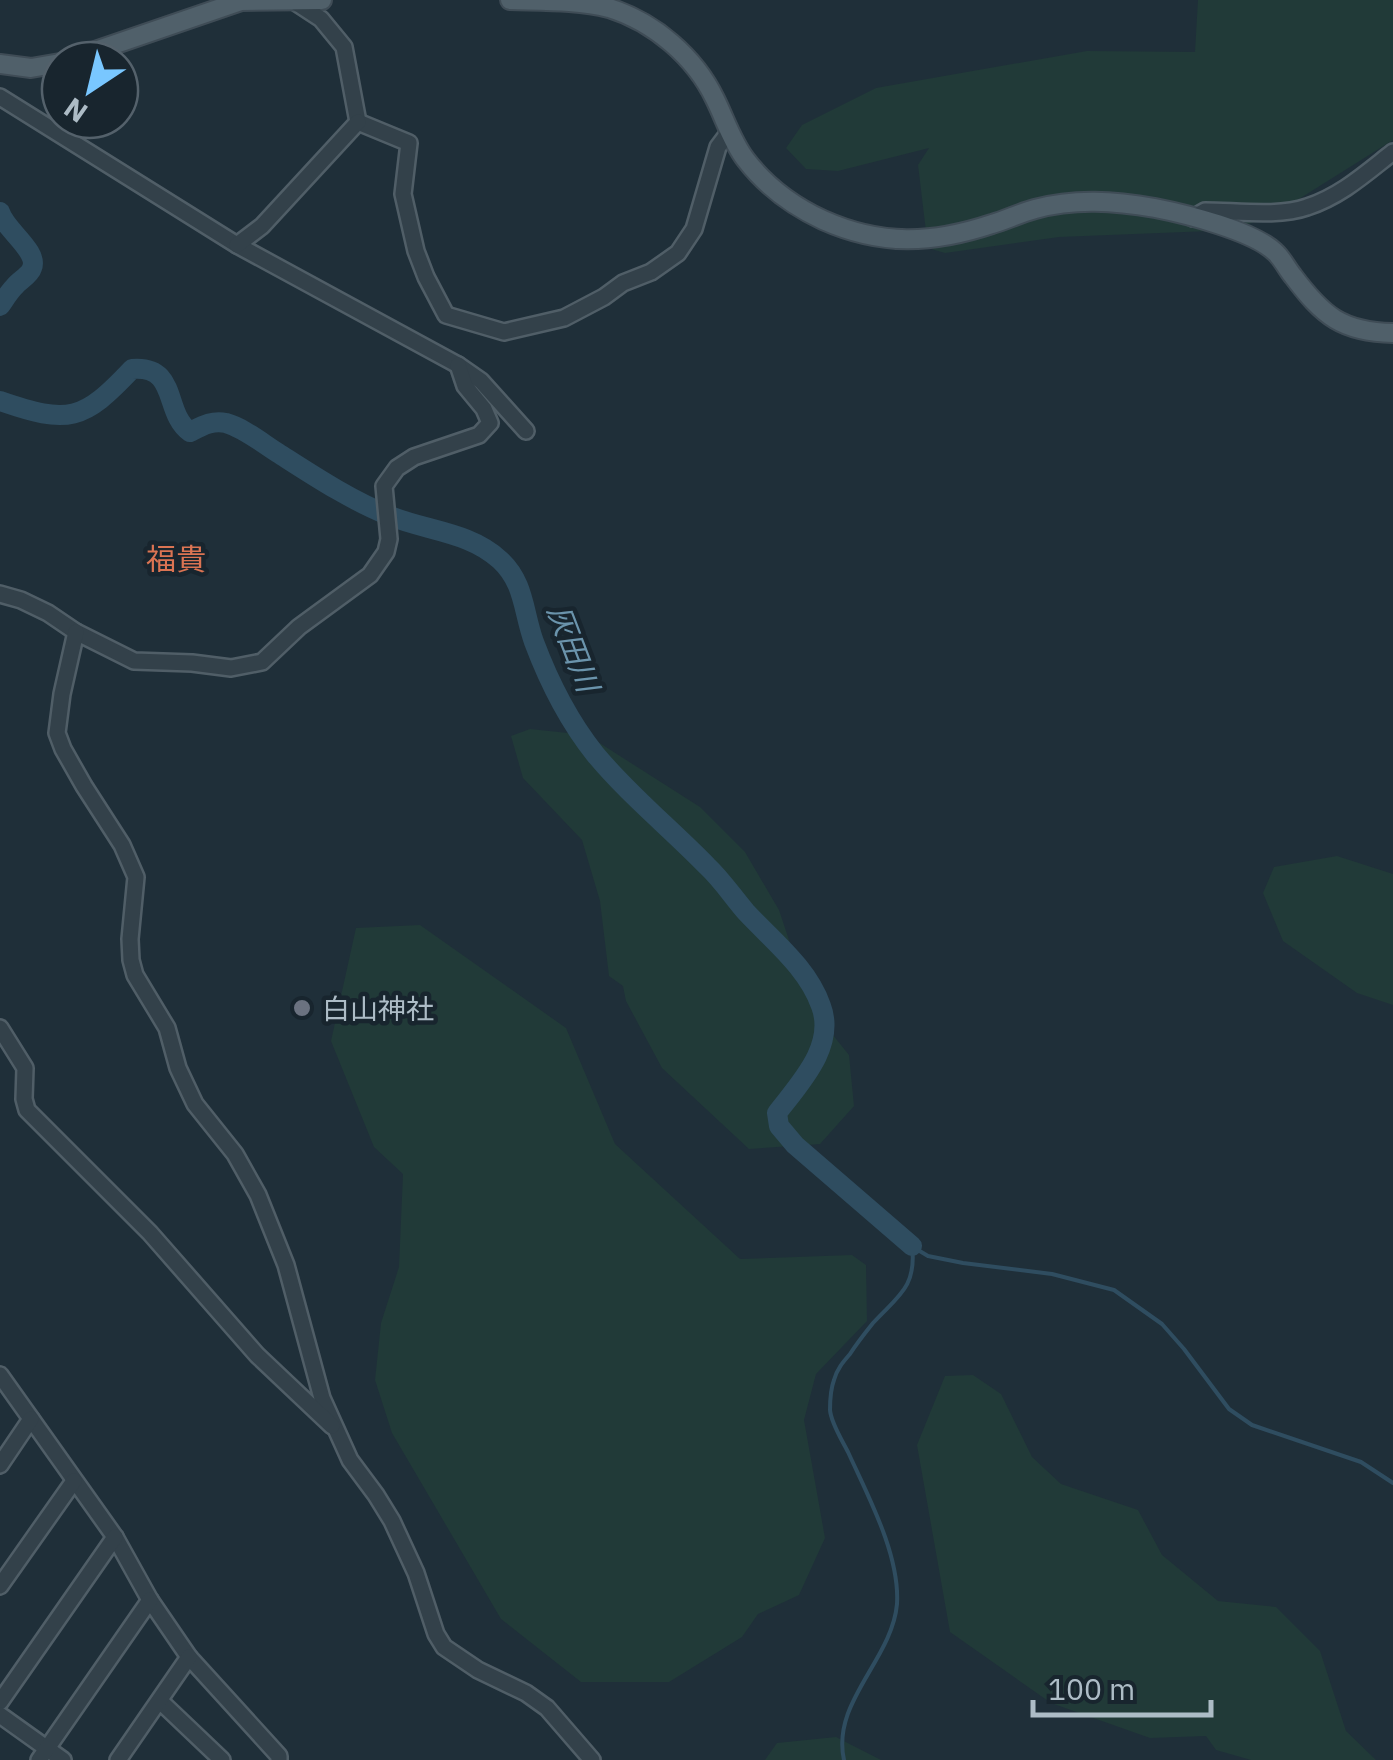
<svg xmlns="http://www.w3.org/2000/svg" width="1393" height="1760" font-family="'IBM Plex Sans','Noto Sans JP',sans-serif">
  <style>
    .green { fill: #213a38 }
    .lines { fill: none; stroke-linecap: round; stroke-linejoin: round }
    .stream { stroke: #2f4d60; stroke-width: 4 }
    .river { stroke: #2f4d60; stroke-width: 20 }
    .minor-casing { stroke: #505e67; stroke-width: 20 }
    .major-casing { stroke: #3f4c56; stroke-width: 22 }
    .minor { stroke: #33414a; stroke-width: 15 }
    .major { stroke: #50606a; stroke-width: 18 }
    .worship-dot { fill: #6b7280; stroke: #18252e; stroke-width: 4 }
    .labels { text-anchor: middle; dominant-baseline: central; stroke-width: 9; stroke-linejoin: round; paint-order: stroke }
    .poi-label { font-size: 28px; fill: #adbcc6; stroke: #18252e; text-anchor: start }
    .neighbourhood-label { font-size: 30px; fill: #db7453; stroke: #18252e }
    .water-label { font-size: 30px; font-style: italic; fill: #6b94ac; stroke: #18252e }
  </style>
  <rect width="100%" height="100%" fill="#1f2f39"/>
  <g class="green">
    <polygon points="1198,0 1393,0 1393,140 1283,209 1235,230 1059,237 945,253 928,248 918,165 929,148 838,171 806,169 786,148 802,125 876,88 1087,51 1195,52"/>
    <polygon points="530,729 587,735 700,807 745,852 779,910 812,1009 849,1055 854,1106 820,1144 749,1149 662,1068 626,1001 623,986 609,976 600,901 582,840 523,778 511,736"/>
    <polygon points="1337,856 1393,874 1393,1005 1357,993 1283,941 1263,893 1274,867"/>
    <polygon points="420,925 566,1028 615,1144 740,1259 852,1255 866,1265 867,1321 816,1374 804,1420 825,1538 799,1595 758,1614 742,1637 669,1682 581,1682 501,1619 392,1433 375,1380 381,1323 399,1267 403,1174 374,1147 331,1041 356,928"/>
    <polygon points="973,1375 1001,1394 1032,1457 1061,1484 1138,1510 1162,1555 1218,1601 1276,1607 1320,1651 1346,1731 1376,1760 1251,1760 1216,1750 1206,1736 1150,1738 1051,1703 950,1632 917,1445 945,1376"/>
    <polygon points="836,1737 881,1760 765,1760 777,1743"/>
  </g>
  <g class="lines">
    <g class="stream">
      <polyline points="913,1247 928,1256 963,1263 1052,1274 1114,1290 1162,1324 1184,1349 1229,1409 1252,1425 1361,1462 1393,1483"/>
      <path d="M 844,1760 C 831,1702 892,1660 897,1604 C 900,1555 868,1496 848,1452 C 842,1440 831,1423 830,1410 C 830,1401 831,1388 834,1380 C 837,1369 843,1362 850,1354 C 857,1343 865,1333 873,1323 C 898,1296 917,1287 912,1246"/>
    </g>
    <g class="river">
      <path d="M 0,212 C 5,230 39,251 32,268 C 30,275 20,280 15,286 C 9,292 5,299 0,306"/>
      <path d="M 0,401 C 69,425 83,421 132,369 C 179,365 163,413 190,432 C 202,426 212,420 226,423 C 244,428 262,443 278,453 C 314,476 350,500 390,516 C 427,531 470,532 500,560 C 525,583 523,612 534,642 C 549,682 568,720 595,754 C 629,795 670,828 707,866 C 722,880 733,897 746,912 C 773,941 808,968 821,1006 C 836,1046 800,1083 777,1113 L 779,1126 L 795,1145 L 912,1246"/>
    </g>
    <g class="minor-casing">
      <g id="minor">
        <polyline points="292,0 321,19 344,47 358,122"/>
        <polyline points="0,97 237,245 458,365 481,381 526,431"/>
        <polyline points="358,122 409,143 403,194 416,251 426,277 446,315 504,332 564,318 604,297 623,283 651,272 678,253 694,229 718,147 730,131"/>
        <path d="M 1193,218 L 1205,211 C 1236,211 1279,217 1307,207 C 1341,196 1366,173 1393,152"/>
        <polyline points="237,245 262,226 358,122"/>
        <polyline points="0,594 21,600 48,613 76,632 134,661 192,663 231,668 262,662 299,627 370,575 386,552 389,539 384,486 397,468 414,457 479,435 490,423 484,409 465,386 458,365"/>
        <polyline points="76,632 62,694 57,733 63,749 84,786 122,845 136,877 130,939 131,960 135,975 167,1028 178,1068 195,1104 235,1154 258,1195 286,1265 322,1398 350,1460 376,1495 392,1521 416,1573 436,1634 444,1647 478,1670 526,1693 547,1708 592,1760"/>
        <polyline points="0,1028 25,1068 24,1099 27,1110 150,1233 257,1355 332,1426"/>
        <polyline points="0,1375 115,1537 150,1600 189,1657 279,1756 279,1760"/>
        <polyline points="0,1465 31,1419"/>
        <polyline points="0,1586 74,1481"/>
        <polyline points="160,1701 222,1760"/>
        <polyline points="0,1702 115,1537"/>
        <polyline points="0,1715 63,1760"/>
        <polyline points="39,1760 150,1600"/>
        <polyline points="118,1760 189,1657"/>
      </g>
    </g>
    <g class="major-casing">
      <g id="major">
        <path d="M 510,0 C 542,1 578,0 609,8 C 654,22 695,57 715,99 C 725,119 732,142 746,160 C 766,186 793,206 823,220 C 881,246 932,244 992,224 C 1006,220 1020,213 1035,209 C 1075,198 1115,201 1155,208 C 1186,214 1253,231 1275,252 C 1282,258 1287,269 1293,276 C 1323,316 1342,332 1393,333"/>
        <polyline points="69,60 241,1 322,0"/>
        <polyline points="0,64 31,68 60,63"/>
      </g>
    </g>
    <use href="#minor" class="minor"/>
    <use href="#major" class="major"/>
  </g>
  <circle class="worship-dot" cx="302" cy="1008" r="10"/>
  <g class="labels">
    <g class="poi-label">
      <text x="322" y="1008">白山神社</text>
    </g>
    <g class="neighbourhood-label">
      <text x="176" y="558">福貴</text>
    </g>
    <g class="water-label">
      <text transform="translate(574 648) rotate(69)">灰田川</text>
    </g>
  </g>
  <g transform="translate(90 90) rotate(215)"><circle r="48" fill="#18252e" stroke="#54616b" stroke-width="2.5"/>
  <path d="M0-8L18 38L0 25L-18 38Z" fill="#79c7ff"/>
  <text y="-15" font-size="28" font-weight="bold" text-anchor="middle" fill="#adbcc6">N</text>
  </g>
  <path d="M1033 1700v15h178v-15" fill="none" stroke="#adbcc6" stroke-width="5"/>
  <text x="1048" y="1700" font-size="30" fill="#adbcc6" stroke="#18252e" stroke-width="8" paint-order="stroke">100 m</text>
</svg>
